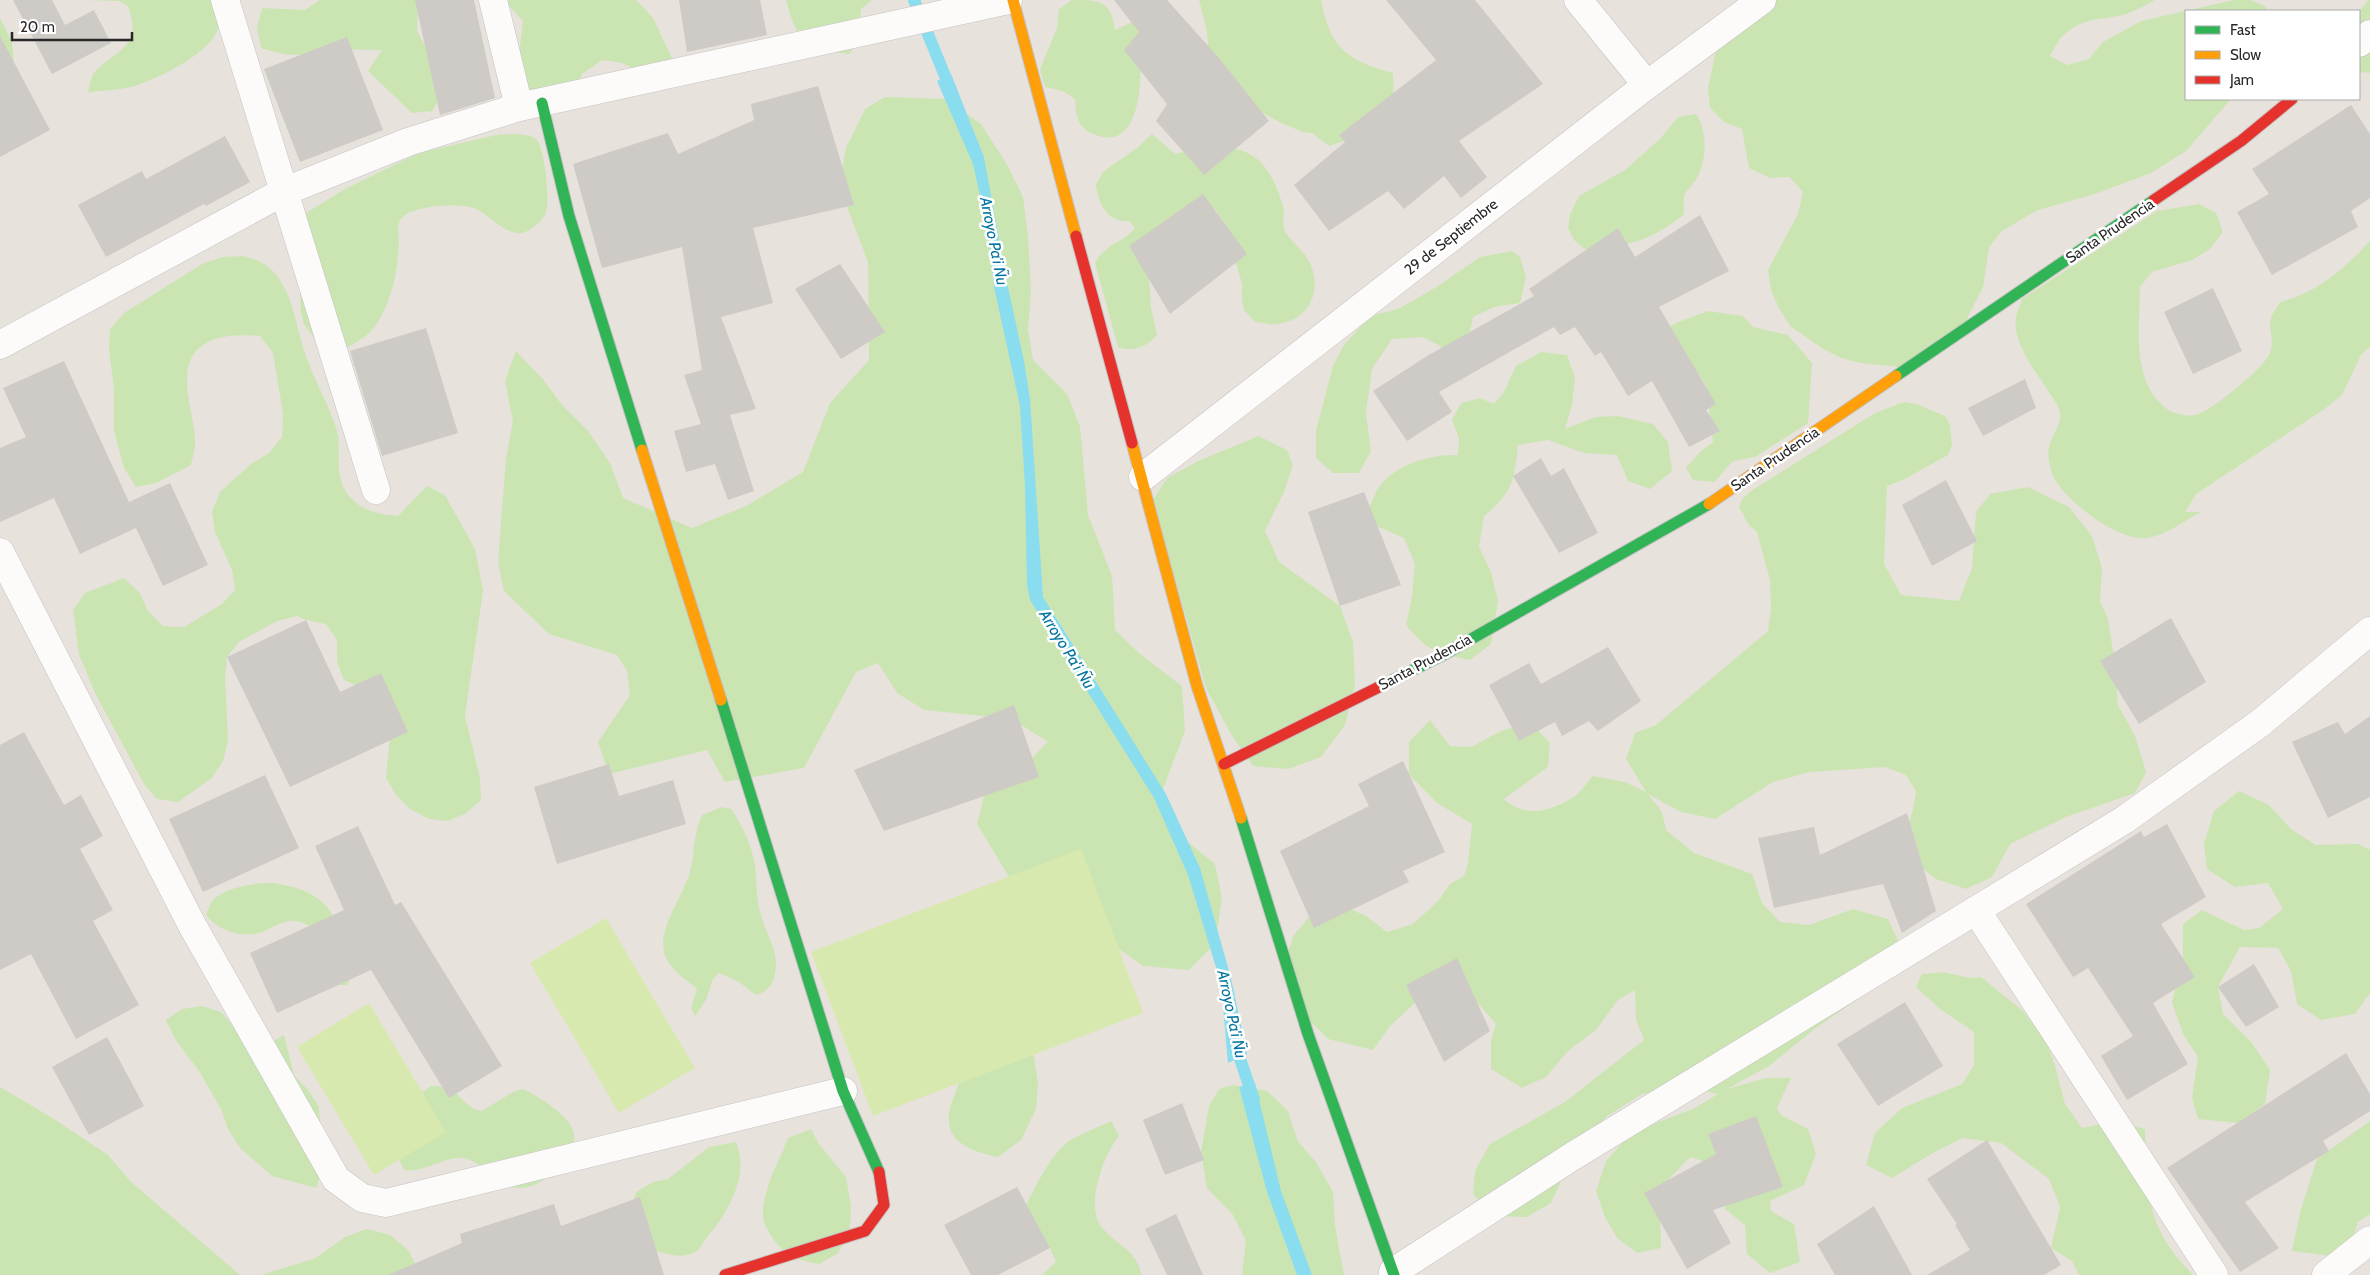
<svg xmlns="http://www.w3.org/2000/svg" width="2370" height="1275" font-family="Cabin,sans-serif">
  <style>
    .green { fill: #cbe5b2 }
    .pitch { fill: #d8e9af }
    .water { fill: #8adcef }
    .pier { fill: #e8e2dc }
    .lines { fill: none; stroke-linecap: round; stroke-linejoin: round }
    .stream { stroke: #8adcef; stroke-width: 12 }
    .building { fill: #cecac6 }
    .street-casing { stroke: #c4c2c3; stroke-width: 29 }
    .fast-casing { stroke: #c4c2c3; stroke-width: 13 }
    .slow-casing { stroke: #c4c2c3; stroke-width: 13 }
    .jam-casing { stroke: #c4c2c3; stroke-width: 13 }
    .street { stroke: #fcfbfa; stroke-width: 28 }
    .fast { stroke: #30b455; stroke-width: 11 }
    .slow { stroke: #ff9f0a; stroke-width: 11 }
    .jam { stroke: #e5322d; stroke-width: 11 }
    .labels { text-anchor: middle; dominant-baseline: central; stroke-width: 5; stroke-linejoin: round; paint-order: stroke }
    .street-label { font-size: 15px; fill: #282828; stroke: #fff }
    .water-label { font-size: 16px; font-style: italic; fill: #0475a0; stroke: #fff }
  </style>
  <rect width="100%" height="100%" fill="#e8e2dc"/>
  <g class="green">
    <path d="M 85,0 L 217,0 C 218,10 221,21 217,31 C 209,54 154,81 131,87 C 117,90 102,91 88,92 C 90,87 90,78 94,73 C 116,48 143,50 128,6 L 119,1 Z"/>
    <path d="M 320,0 L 418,0 L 417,31 L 438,71 L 441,92 L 433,111 L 412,113 L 368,71 L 382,50 C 369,50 356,49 343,50 C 307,54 297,60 261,48 L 257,28 L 262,8 L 305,10 Z"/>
    <polygon points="504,0 636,0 653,18 673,60 653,78 622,63 602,60 582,74 571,108 536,116 519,54 523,21"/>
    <path d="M 786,0 L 872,0 L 861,9 L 858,43 L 849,54 C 807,50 797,42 786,0 Z"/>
    <path d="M 1072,0 C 1099,0 1111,0 1115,30 L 1132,22 C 1134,25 1137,29 1139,32 C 1141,38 1139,48 1140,54 C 1142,84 1140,154 1093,134 C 1077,127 1076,115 1075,99 L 1063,91 L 1045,87 L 1040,69 L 1057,28 L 1059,9 Z"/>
    <path d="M 1199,0 L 1321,0 C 1330,49 1347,60 1393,73 L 1394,99 L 1353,138 L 1329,146 L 1312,133 L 1303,132 L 1281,123 L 1244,102 L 1209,57 L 1207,32 Z"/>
    <path d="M 1749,0 L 2155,0 C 2144,6 2135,11 2123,15 C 2099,21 2084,16 2063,36 C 2057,41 2054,50 2050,56 L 2067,65 L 2089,59 L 2103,42 L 2141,21 L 2234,0 L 2251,0 L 2265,6 L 2268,11 L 2186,11 L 2186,99 L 2231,99 L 2186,151 L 2151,173 L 2095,194 L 2038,210 L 2002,231 L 1989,247 L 1983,287 L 1956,340 L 1898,367 L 1860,363 L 1841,358 L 1823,349 L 1790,326 L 1779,308 L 1771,290 L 1768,270 L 1798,214 L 1803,192 L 1789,177 L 1770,178 L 1749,168 L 1742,129 L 1724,122 L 1710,108 L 1708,88 L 1717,46 Z"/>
    <polygon points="2368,0 2370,0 2370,73 2359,72 2359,12"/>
    <polygon points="0,18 12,42 14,63 0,74"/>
    <polygon points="885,97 945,99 981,124 1005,161 1023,197 1028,236 1031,292 1028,329 1033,360 1067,394 1080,426 1088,515 1112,576 1115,630 1140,654 1182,686 1185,731 1163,789 1177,833 1215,864 1222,898 1215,944 1189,970 1143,966 1031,887 1009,877 977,824 985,792 1012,777 1048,742 1012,719 924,710 897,693 878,663 856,672 804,768 725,782 707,750 609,774 598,742 630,695 627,671 617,655 549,634 504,591 498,563 506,458 513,421 505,381 516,351 542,378 562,405 589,432 610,463 623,498 692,528 746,506 803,472 830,403 869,360 868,262 839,186 846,148 865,109"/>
    <path d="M 1696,114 C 1708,133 1707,159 1697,178 C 1694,184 1688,188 1685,194 C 1683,199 1684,208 1684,214 C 1654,240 1624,248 1585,249 L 1574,240 L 1568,228 L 1570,215 L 1579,196 L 1625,170 L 1661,138 L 1678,117 Z"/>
    <path d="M 518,134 C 524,135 531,135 536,139 C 545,147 550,201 546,212 C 543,221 530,232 521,233 C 506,235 490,216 478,210 C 464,202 412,205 402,218 C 396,224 399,235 399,243 C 398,271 391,306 373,329 C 365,339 349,346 339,352 L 322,350 L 304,324 L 301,313 L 298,245 L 302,223 L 306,213 L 345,189 L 419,153 L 496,135 Z"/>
    <path d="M 1152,134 L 1175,154 C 1234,142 1264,142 1283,206 C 1285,213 1282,222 1284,229 C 1288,239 1300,247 1306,256 C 1324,284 1314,320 1277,324 C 1270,325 1262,322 1255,322 L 1244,310 L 1242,300 L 1242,284 L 1236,263 L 1236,248 L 1230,232 L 1215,209 L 1194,215 L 1153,253 L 1149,279 L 1151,307 L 1157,335 C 1148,346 1132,353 1118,347 L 1095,263 C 1106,243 1120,245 1135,228 L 1129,221 C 1107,223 1098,203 1096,184 L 1104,171 L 1137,148 Z"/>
    <path d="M 2199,204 L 2216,213 L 2223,232 L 2210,249 L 2192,260 L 2152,272 L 2140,287 C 2140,313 2136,342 2142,367 C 2147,394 2166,419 2195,415 C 2209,413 2255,374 2264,362 C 2277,347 2270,338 2270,323 C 2270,316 2277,308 2280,302 C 2317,293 2345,268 2370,241 L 2370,347 L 2361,355 L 2342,395 L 2326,408 L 2196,494 L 2185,512 L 2201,512 C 2184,521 2165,536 2146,538 C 2118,542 2059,497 2051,471 C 2050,465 2047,454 2049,448 C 2051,435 2064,423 2059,409 C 2057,402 2050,395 2047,389 C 2034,369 2012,342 2016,317 C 2017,311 2020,305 2022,299 L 2157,211 Z"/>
    <polygon points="1512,251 1520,257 1526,277 1520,303 1494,307 1473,317 1466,348 1462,382 1440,346 1423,337 1392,339 1372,369 1366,413 1371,451 1359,473 1333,473 1316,458 1316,431 1333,366 1344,345 1370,316 1398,309 1438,286 1480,257"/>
    <path d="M 243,256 C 249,258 255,259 261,262 C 293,280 295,326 306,356 C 315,381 329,405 337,431 C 340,442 338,457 339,469 C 342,503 368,514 398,516 L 427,486 L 445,495 L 475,549 L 483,591 L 465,716 L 480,778 L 481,800 L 466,813 L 448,821 L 429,819 L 410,809 L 396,795 L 386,778 L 390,737 L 362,688 L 344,680 L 337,662 L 337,640 L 326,624 L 306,620 L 297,616 L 277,621 L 239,642 L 227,657 L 225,677 L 228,741 L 223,761 L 212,778 L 178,802 L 157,799 L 144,784 L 95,693 L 79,654 L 73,610 L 85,593 L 124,578 L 139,592 L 148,611 L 163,626 L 184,627 L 222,604 L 235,590 L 232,570 L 215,532 L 212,512 L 220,492 L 251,464 L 269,453 L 282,437 L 283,414 L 273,353 L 260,336 C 226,333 186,337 187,381 C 187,403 196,425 195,446 C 194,453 192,459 191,465 L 156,483 L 136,487 L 124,468 L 114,431 L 114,389 L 109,350 L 110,329 L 124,313 L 202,264 L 222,257 Z"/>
    <polygon points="1708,311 1743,316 1753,327 1788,335 1812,363 1808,423 1755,457 1733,461 1714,482 1693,480 1686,468 1699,453 1713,442 1706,385 1697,372 1681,361 1663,331 1676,323"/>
    <path d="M 1541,352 L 1567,355 L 1575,378 L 1572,405 L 1565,429 L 1595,417 L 1618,416 L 1653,424 L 1668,442 L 1672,471 L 1650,489 L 1628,481 L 1617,455 L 1584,453 L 1548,440 L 1518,445 C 1514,481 1513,492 1484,516 L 1479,547 L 1491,572 L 1498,601 L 1491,644 L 1470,660 C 1439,654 1426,651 1406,625 L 1412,596 L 1415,564 L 1404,538 L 1377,526 L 1366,517 C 1369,509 1372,500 1376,492 C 1391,465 1429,454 1458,455 L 1459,438 L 1452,420 L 1461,403 L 1480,398 L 1494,404 L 1504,392 L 1516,366 Z"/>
    <path d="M 1904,402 L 1916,404 L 1945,416 L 1950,425 L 1952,445 L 1948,455 L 1905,479 L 1887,486 L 1884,564 L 1901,595 L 1959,601 L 1972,568 L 1976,512 L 1990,494 L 2028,487 L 2069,507 L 2092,536 L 2102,568 L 2100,601 L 2108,619 L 2115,664 L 2118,705 L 2135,736 L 2146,772 L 2135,793 L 2066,817 L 2010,844 L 1992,877 L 1966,889 L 1936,879 L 1908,857 L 1903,840 L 1913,810 L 1916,791 L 1906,775 L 1885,767 L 1810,772 L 1773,782 L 1715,819 L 1681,812 L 1648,794 L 1662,812 L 1666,830 L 1694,853 L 1752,874 L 1762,903 L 1780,922 L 1809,925 L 1853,909 L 1888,919 L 1898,940 L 1896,959 L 1874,988 L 1816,1028 L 1769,1066 L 1727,1089 L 1766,1078 L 1791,1078 L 1777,1108 L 1781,1115 L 1808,1129 L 1816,1154 L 1804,1185 L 1770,1201 L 1771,1211 L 1794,1224 L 1800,1262 L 1770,1273 L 1747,1254 L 1745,1225 L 1725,1209 L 1709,1163 L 1690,1157 L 1668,1180 L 1660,1212 L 1661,1248 L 1637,1253 L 1617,1238 L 1605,1217 L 1596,1191 L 1606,1161 L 1632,1132 L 1693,1109 L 1718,1094 L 1686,1087 L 1642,1094 L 1606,1117 L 1573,1156 L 1551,1203 L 1527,1217 L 1493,1216 L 1473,1194 L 1475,1171 L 1490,1144 L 1565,1102 L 1644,1040 L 1636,1019 L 1635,990 L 1618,1000 L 1596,1030 L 1568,1051 L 1546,1077 L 1522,1088 L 1491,1069 L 1491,1040 L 1496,1024 L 1477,1002 L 1455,994 L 1415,1003 L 1390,1026 L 1373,1050 L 1328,1039 L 1305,1016 L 1285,960 L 1294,935 L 1309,917 L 1337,903 L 1366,916 L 1387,932 L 1413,924 L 1439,900 L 1450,884 L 1464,876 L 1468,863 L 1472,824 L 1437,803 L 1409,775 L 1409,742 L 1430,720 L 1450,746 L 1471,747 L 1501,731 L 1530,722 L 1550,743 L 1548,767 L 1504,799 C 1525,819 1553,811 1575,796 C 1582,791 1587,782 1593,776 L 1625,782 L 1646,792 L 1626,759 L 1635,733 L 1656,725 L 1768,631 L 1771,608 L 1770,580 L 1757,532 L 1749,525 L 1739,507 L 1743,498 L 1751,491 L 1875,413 Z"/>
    <polygon points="1259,436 1287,450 1293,465 1284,492 1265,531 1279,562 1340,606 1353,642 1355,684 1345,725 1321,757 1288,769 1253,766 1231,734 1206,688 1153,500 1167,478 1198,461"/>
    <polygon points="2239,791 2269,805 2292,830 2316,845 2358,844 2370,850 2370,993 2355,1014 2321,1020 2297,1004 2291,971 2278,948 2240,947 2218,987 2223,1014 2252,1043 2270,1070 2265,1104 2239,1123 2198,1119 2192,1098 2198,1057 2183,1034 2172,1002 2183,958 2183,924 2202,910 2244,930 2259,928 2283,909 2268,883 2235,887 2207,869 2204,844 2214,811"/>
    <path d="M 722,807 L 731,809 C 743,826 752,846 755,866 C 757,881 756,897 760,912 C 765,933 780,951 775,974 C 773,985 767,992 756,995 L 739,982 L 719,973 L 713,979 L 706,1000 L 695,1016 L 691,1008 L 697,989 C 685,978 669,970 664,952 C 658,928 684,894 690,872 C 695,853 693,834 702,815 Z"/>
    <path d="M 273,883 C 338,893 337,921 351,976 L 347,985 L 336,985 L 313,927 C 306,925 298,920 291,921 C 280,922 272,928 262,932 C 241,939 219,931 206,915 C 208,910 210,904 213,900 C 227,886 255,883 273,883 Z"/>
    <path d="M 1943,972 L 1970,978 L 1981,977 L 2023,1011 L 2046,1041 L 2055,1066 L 2065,1104 L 2082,1128 L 2114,1121 L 2145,1129 C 2147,1193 2145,1226 2193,1275 L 2079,1275 L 2072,1261 L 2051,1248 L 2060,1207 L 2049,1179 L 2001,1143 L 1963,1138 L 1933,1153 L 1892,1178 L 1866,1165 L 1875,1133 L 1902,1108 L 1962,1084 L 1974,1065 L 1974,1032 L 1940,1009 L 1916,987 L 1922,974 Z"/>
    <polygon points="202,1006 221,1012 246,1042 267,1045 284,1035 294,1075 308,1090 319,1107 323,1170 316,1188 272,1176 240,1148 228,1129 221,1109 199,1071 175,1039 166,1020 182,1009"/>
    <path d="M 1033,1050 L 1038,1083 L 1036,1109 L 1021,1140 L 998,1157 C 974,1152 945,1144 949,1113 C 950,1103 956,1093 959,1083 Z"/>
    <polygon points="1233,1085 1267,1091 1288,1111 1298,1142 1316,1162 1333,1192 1335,1226 1344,1275 1242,1275 1246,1241 1233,1215 1207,1188 1201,1152 1209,1106 1219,1089"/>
    <path d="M 431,1086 C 462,1084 459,1107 482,1111 L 513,1092 L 523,1089 C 538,1096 567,1114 573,1130 C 581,1153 542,1190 519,1188 C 498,1187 488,1167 470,1160 C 449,1151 426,1174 404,1170 L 398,1157 L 406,1103 Z"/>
    <polygon points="0,1087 54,1119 108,1155 131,1182 240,1275 0,1275"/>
    <path d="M 1111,1121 L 1119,1136 C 1104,1154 1086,1203 1100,1225 C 1113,1244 1138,1249 1141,1275 L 1042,1275 L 1056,1262 L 1050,1248 L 1038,1237 L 1024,1210 C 1032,1192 1052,1152 1069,1141 C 1082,1133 1097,1128 1111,1121 Z"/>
    <polygon points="2370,1121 2370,1214 2358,1222 2347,1258 2292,1251 2301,1209 2317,1159"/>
    <path d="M 811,1129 L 818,1143 L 846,1177 L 851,1207 L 850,1229 L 838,1253 L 820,1264 C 801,1261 786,1257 774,1240 C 770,1234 763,1224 763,1216 C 762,1190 779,1162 788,1138 Z"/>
    <path d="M 736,1142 C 750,1175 728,1213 707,1237 C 704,1241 700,1249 695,1252 C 681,1260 664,1253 650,1249 L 630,1212 L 636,1192 L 653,1182 L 668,1179 L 709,1147 Z"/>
    <polygon points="367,1229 390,1235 408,1250 421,1275 261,1275 316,1258 345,1237"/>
  </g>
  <g class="pitch">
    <polygon points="1081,849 1143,1013 873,1116 811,952"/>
    <polygon points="606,918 695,1068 619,1113 530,963"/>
    <polygon points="369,1003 446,1132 374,1175 297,1047"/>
  </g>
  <g class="water">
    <polygon points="951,74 984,157 1006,278 1024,361 1030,399 1043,597 1166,794 1200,868 1231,978 1247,1054 1228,1063 1221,984 1188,875 1154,798 1030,600 1027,585 1025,486 1020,406 994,287 987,226 973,164 937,81"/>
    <polygon points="1255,1083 1281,1191 1312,1275 1297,1275 1267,1192 1239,1087"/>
  </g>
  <polygon class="pier" points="902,0 928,0 926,3 906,7"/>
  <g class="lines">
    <g class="stream">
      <polyline points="914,0 952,93"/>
      <polyline points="1234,1041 1254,1100"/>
    </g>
  </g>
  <g class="building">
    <polygon points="13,0 52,0 65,25 94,10 111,43 52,74"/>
    <polygon points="415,0 474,0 495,98 440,115"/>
    <polygon points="679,0 760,0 767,35 687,52"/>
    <polygon points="1114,0 1167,0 1219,58 1269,121 1204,175 1156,121 1167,104 1124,50 1139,32"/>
    <polygon points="1386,0 1475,0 1543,84 1459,141 1487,177 1461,198 1444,176 1404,209 1388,191 1329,231 1294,185 1345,142 1339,135 1436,60"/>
    <polygon points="0,36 50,130 0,157"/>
    <polygon points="347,37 383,130 300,162 264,69"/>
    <polygon points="818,86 854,205 753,228 773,303 721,317 756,409 730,415 754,491 728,500 715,464 686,472 674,431 701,424 684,375 702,370 682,247 602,268 573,164 668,133 678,154 754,120 751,104"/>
    <polygon points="2351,105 2370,134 2370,198 2351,211 2358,227 2272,275 2237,212 2269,194 2252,169"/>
    <polygon points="225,136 250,182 206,206 204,204 106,257 78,205 142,171 146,179"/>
    <polygon points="1203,194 1247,254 1170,314 1129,246"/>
    <polygon points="1700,215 1729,271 1659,307 1716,404 1706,410 1720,431 1689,447 1652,381 1628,396 1601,352 1595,356 1575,327 1560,335 1554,327 1439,392 1452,412 1407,441 1373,391 1427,356 1534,296 1529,289 1618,228 1635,257"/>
    <polygon points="840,264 885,332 841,359 795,289"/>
    <polygon points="2213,288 2242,351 2193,374 2164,312"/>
    <polygon points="426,328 458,433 382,456 350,351"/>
    <polygon points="64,361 129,502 170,483 208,565 163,586 136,528 80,554 54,498 0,522 0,448 26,437 3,388"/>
    <polygon points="2025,379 2036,408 1983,436 1968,408"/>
    <polygon points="1541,458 1551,476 1564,468 1598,533 1559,553 1513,476"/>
    <polygon points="1946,480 1977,541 1932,566 1902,505"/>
    <polygon points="1364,492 1401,585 1340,606 1308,512"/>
    <polygon points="2171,618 2206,682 2139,724 2100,661"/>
    <polygon points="306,620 340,692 381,673 408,732 290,787 227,657"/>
    <polygon points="1608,647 1641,701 1598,731 1589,721 1562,736 1555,722 1519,741 1489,685 1529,663 1541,684"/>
    <polygon points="1014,705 1039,777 884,831 854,770"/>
    <polygon points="2370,716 2370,797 2328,818 2292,742 2338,722 2345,734"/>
    <polygon points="24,732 64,805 81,795 103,836 80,849 113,910 93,921 139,1005 76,1039 31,954 0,970 0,745"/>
    <polygon points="1403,761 1445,852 1403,871 1409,882 1314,928 1280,851 1369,806 1358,784"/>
    <polygon points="609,764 619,796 673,780 686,824 557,864 534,787"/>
    <polygon points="265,775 299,848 203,892 169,819"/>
    <polygon points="1907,813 1936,911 1902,933 1883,884 1774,908 1758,838 1814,827 1820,855"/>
    <polygon points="2167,824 2206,897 2161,924 2195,977 2153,1003 2188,1064 2127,1100 2101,1056 2133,1036 2088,968 2073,977 2026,904 2141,831 2144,837"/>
    <polygon points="358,826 395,905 401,902 502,1066 449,1098 371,970 277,1013 250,953 344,910 315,846"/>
    <polygon points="1457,958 1490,1031 1444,1062 1406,985"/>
    <polygon points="2254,964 2279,1007 2246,1027 2218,987"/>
    <polygon points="1905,1002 1943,1066 1878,1106 1837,1044"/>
    <polygon points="107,1037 144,1106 89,1135 52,1067"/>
    <polygon points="2346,1053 2370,1094 2370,1111 2323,1141 2329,1151 2245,1202 2279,1248 2240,1272 2167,1168"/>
    <polygon points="1182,1103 1204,1160 1165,1175 1143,1120"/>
    <polygon points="1756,1116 1783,1187 1713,1210 1731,1243 1687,1269 1644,1193 1716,1154 1708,1134"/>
    <polygon points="1987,1140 2061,1265 2044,1275 1927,1275 1970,1250 1955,1225 1957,1224 1927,1179"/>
    <polygon points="1017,1187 1050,1248 998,1275 971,1275 944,1225"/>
    <polygon points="640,1197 664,1275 388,1275 462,1243 460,1234 554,1204 561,1226"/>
    <polygon points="1874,1206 1912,1275 1835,1275 1817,1244"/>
    <polygon points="1176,1214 1203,1275 1167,1275 1145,1229"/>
  </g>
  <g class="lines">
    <g class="street-casing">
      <g id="street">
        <polyline points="225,0 376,490"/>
        <polyline points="493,0 519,107"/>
        <polyline points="1578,0 1647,85"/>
        <polyline points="2359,43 2370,34"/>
        <polyline points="0,345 283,192 408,142 519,107 1008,0"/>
        <polyline points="1143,477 1647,85 1762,0"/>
        <polyline points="0,552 192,925 336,1179 362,1198 386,1203 843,1091"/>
        <polyline points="1976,910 2214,1275"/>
        <polyline points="1393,1272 1573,1156 2124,820 2259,724 2370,631"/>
        <polyline points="2326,1275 2370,1240"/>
      </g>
    </g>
    <g class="fast-casing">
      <g id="fast">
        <polyline points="542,103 569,216 642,450"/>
        <polyline points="1896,376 2154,200"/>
        <polyline points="1383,685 1443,655 1709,504"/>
        <polyline points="721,700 843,1091 879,1172"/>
        <polyline points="1241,818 1308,1034 1394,1275"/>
      </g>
    </g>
    <g class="slow-casing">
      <g id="slow">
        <polyline points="1013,0 1076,236"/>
        <polyline points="1132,443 1197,686 1241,818"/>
        <polyline points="642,450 721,700"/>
        <polyline points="1709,504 1896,376"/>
      </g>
    </g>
    <g class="jam-casing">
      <g id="jam">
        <polyline points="2154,200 2241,141 2292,99"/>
        <polyline points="1076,236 1132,443"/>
        <polyline points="1224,764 1383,685"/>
        <polyline points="725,1275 865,1231 884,1205 879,1172"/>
      </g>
    </g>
    <use href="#street" class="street"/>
    <use href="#fast" class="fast"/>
    <use href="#slow" class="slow"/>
    <use href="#jam" class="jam"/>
  </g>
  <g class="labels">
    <g class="street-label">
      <text transform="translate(2110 231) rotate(-34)">Santa Prudencia</text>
      <text transform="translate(1451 237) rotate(-38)">29 de Septiembre</text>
      <text transform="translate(1775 459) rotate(-34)">Santa Prudencia</text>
      <text transform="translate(1425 662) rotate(-28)">Santa Prudencia</text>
    </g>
    <g class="water-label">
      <text transform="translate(994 241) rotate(79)">Arroyo Pa'i Ñu</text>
      <text transform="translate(1067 649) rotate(58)">Arroyo Pa'i Ñu</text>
      <text transform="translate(1232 1014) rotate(78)">Arroyo Pa'i Ñu</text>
    </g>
  </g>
  <rect x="2185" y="10" width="175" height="90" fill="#ffffff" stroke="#a9a9a9"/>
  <rect x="2195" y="26" width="25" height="8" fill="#30b455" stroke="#a9a9a9"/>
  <text x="2230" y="35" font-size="15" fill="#282828">Fast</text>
  <rect x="2195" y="51" width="25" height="8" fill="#ff9f0a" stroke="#a9a9a9"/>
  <text x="2230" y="60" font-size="15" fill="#282828">Slow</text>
  <rect x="2195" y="76" width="25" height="8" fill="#e5322d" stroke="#a9a9a9"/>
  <text x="2230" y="85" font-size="15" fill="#282828">Jam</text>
  <path d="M12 32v8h120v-8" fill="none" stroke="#282828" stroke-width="2.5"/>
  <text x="20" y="32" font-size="15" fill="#282828" stroke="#ffffff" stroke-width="4" paint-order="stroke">20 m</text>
</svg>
